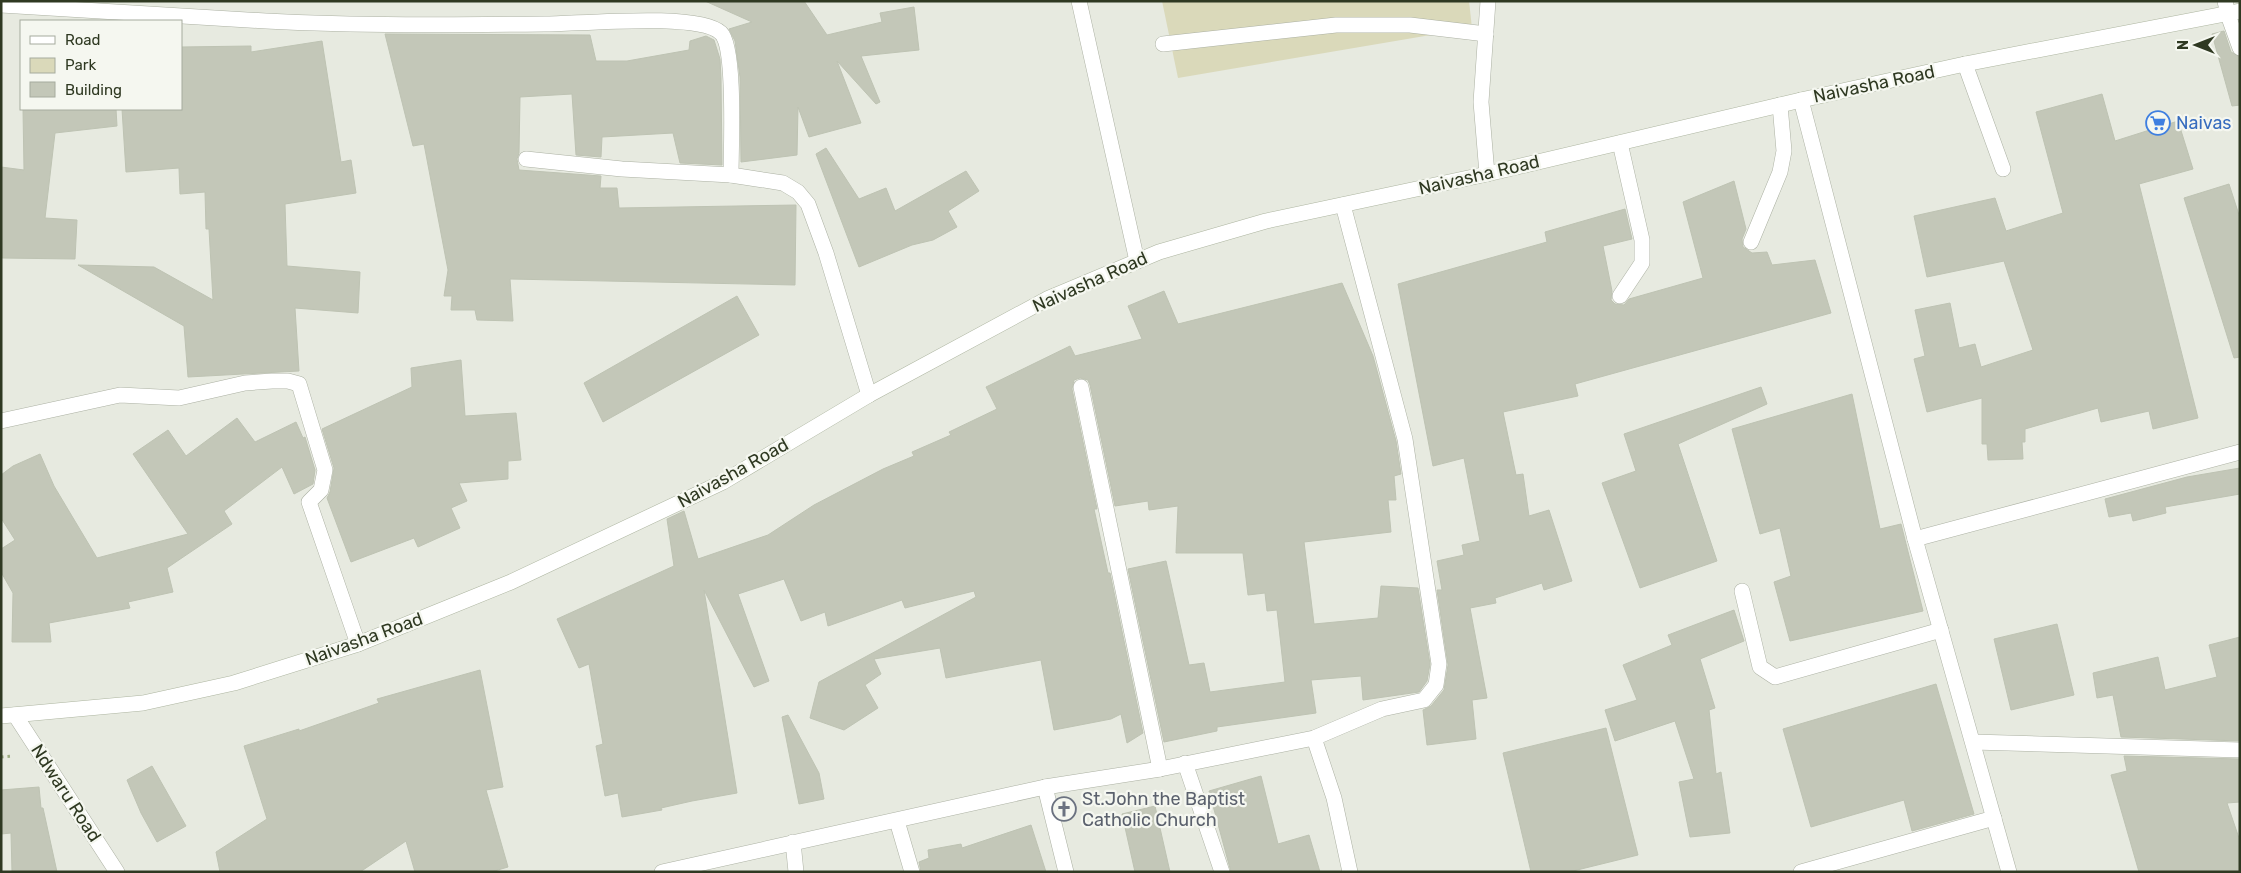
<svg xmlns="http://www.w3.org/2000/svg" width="2241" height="873" font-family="Rubik,sans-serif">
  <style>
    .green { fill: #dad9ba }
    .building { fill: #c3c7b8; stroke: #bec3b3 }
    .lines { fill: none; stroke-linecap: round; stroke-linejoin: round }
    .service-casing { stroke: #acb1a3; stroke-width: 16 }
    .minor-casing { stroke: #acb1a3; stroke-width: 16 }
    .tertiary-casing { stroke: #acb1a3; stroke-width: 16 }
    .secondary-casing { stroke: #adb5a0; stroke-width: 16 }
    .path { stroke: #9cac82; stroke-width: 3; stroke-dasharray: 2.5 4; stroke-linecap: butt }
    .service { stroke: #fff; stroke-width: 15 }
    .minor { stroke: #fff; stroke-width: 15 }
    .tertiary { stroke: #fff; stroke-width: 15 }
    .secondary { stroke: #fff; stroke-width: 15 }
    .labels { text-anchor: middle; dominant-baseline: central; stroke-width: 4.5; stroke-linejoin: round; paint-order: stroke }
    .street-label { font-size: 18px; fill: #2f3922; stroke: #f5f7f0 }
    .shop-label { font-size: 18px; fill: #366cbe; stroke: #f5f7f0; text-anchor: start }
    .worship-label { font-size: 18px; fill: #5b616d; stroke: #f5f7f0; text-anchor: start }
  </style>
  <rect width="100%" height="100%" fill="#e7eae0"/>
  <polygon class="green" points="1162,1 1469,1 1472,28 1178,78"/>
  <g class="building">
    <polygon points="705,1 804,1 827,35 882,22 880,13 914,7 919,50 861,56 880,102 876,104 837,61 861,123 809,137 798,107 797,155 741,162 740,77 735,41 729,29 752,22"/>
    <polygon points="2224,31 2231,52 2240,57 2240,105 2232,106 2212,34"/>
    <polygon points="385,34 590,35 596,61 627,61 689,50 690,41 706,36 714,40 720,59 721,79 722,165 680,163 673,133 602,137 601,157 576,155 572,94 520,97 519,153 517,159 519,170 601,176 600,188 617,188 619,208 796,205 795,285 510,279 513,321 477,320 475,310 451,310 452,296 444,296 448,270 424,144 413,146"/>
    <polygon points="322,41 341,162 351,160 356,193 285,204 287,266 360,272 358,313 295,308 299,371 188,377 184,326 78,265 154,267 213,300 209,229 206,229 205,192 180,194 179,168 126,172 122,109 181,109 181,47 251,46 251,52"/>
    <polygon points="2102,94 2115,141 2178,121 2193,169 2139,184 2198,418 2153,429 2149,411 2101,422 2098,408 2025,429 2025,442 2022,442 2023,459 1988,460 1987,444 1982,444 1982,398 1927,412 1914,359 1925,356 1915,310 1950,303 1959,348 1975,344 1981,367 2033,350 2004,261 1927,277 1914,216 1995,198 2006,231 2063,213 2036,112"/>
    <polygon points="23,109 116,109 117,126 55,133 45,218 77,220 75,259 2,258 1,167 24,170"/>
    <polygon points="826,148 859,199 886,188 895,211 966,171 979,191 948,211 957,227 933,240 912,245 859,267 816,154"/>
    <polygon points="1734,181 1746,229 1742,239 1743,247 1752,253 1767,252 1772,265 1815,260 1831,313 1575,384 1578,396 1503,412 1516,475 1523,474 1529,516 1549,510 1572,581 1544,590 1542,583 1495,598 1496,603 1470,608 1487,698 1472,700 1476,739 1427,745 1423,710 1431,706 1444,690 1448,665 1437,590 1442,590 1437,561 1464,555 1462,545 1480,541 1464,458 1433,466 1398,284 1547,242 1545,232 1625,209 1632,239 1603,246 1612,291 1611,300 1615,304 1624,305 1629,299 1703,278 1683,202"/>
    <polygon points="2229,184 2240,218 2240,357 2234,358 2184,198"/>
    <polygon points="1342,283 1373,356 1396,441 1401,474 1394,476 1396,500 1388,500 1391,532 1304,542 1314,624 1378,618 1381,586 1418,588 1430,664 1427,681 1419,692 1363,700 1361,676 1311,680 1316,713 1217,727 1217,731 1164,742 1128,569 1166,561 1189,665 1204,663 1210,692 1285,682 1277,610 1267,611 1265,593 1248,595 1243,553 1176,553 1178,506 1149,510 1148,501 1115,506 1090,385 1088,380 1080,378 1074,380 1072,389 1097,509 1094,509 1108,573 1110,573 1143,733 1127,743 1121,714 1111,719 1054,730 1041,660 946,678 940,648 874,659 881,674 865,685 878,708 844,730 810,718 819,682 976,597 974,591 905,608 902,600 828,626 825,612 801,621 784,579 738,594 769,681 754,687 704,590 737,793 692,801 661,808 662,810 622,817 618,793 605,796 596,746 603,744 589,664 579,668 557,619 674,566 667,519 684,511 698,559 768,535 814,505 883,469 914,456 912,452 951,435 949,432 997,409 986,387 1070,346 1075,356 1142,339 1128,306 1164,291 1178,324"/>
    <polygon points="737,296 759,335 603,422 584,383"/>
    <polygon points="461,360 465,416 516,413 521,460 508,461 508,479 459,483 467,501 451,508 460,528 418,547 414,538 351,562 327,498 330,492 334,468 322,429 412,387 411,368"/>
    <polygon points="1761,387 1767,404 1678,444 1717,561 1640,588 1602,483 1636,471 1624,434"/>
    <polygon points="1852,394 1880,529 1901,524 1923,611 1790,641 1774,582 1791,576 1780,528 1760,534 1732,429"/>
    <polygon points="237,418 255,442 296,422 303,438 305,437 315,470 313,484 294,494 282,467 224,511 232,524 167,568 173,592 128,602 130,608 49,623 51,642 12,642 13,593 1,572 1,549 15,540 1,518 1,475 13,466 40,454 54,486 97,558 188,534 133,454 168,430 186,456"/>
    <polygon points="2240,468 2240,494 2165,507 2166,513 2133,521 2131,513 2109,517 2105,499 2187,477"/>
    <polygon points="1734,610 1744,641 1700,659 1715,708 1709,710 1716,774 1721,772 1730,833 1690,837 1679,782 1694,779 1675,721 1615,741 1605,710 1637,700 1623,665 1672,645 1668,635"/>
    <polygon points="2057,624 2074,695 2011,710 1994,639"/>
    <polygon points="2240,637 2240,741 2121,737 2113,695 2097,698 2093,673 2158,657 2165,690 2217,677 2209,645"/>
    <polygon points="480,670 503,787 486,790 508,867 491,872 415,872 406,841 360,872 220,872 216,852 267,819 244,746 299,729 299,731 379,703 377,699"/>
    <polygon points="1936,684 1974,814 1912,831 1904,800 1811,827 1783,729"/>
    <polygon points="788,715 819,773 824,799 799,804 782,717"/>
    <polygon points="1606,728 1638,855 1569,872 1531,872 1503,753"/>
    <polygon points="2124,756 2240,759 2240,802 2227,803 2240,841 2240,872 2139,872 2111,775 2127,771"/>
    <polygon points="152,766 186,826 157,842 141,813 127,780"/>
    <polygon points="1261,776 1278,844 1309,835 1320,872 1231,872 1209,791"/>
    <polygon points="39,787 41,808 43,808 57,872 12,872 11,833 1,834 1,790"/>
    <polygon points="1155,806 1170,872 1135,872 1122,814"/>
    <polygon points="1031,825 1046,872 921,872 919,862 929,858 928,850 961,844 962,848"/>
  </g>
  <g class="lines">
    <g class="service-casing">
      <g id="service">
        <polyline points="1079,1 1137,261"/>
        <polyline points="2228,15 2240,48"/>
        <polyline points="1163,44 1336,25 1410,25 1486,34"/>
        <polyline points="1965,64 2003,169"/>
        <polyline points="1620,143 1642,240 1642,263 1620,296"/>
        <polyline points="1751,242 1780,172 1784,151 1780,105"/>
        <polyline points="1915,539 2240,452"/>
        <polyline points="1742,591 1760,667 1775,677 1941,630"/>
        <polyline points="1314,738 1334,798 1350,872"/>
        <polyline points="1973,742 2240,750"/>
        <polyline points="1185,763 1222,872"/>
        <polyline points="1045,787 1066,872"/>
        <polyline points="897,821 912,872"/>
        <polyline points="793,842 796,872"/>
        <polyline points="1801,872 1994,818"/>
      </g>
    </g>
    <g class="minor-casing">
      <g id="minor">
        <polyline points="2225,1 2228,15"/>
        <path d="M 1,5 C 90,10 178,16 266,21 C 359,26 452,25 545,24 C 579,24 699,12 721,33 C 736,48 731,150 731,175 L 783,183 L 798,192 L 808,204 L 826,253 L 869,395"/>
        <polyline points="1801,100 1915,539 2009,872"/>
        <polyline points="526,159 622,169 731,175"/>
        <polyline points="1081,387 1160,769"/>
        <polyline points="1,421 120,395 179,398 245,383 272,381 288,381 299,384 325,470 321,490 309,502 358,644"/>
        <polyline points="15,715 117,872"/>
        <polyline points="662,872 1045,787 1160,769 1314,738 1382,709 1424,700 1436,685 1439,664 1405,439 1343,205"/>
      </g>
    </g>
    <g class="tertiary-casing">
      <polyline id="tertiary" points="1487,174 1481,102 1488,1"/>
    </g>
    <g class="secondary-casing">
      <polyline id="secondary" points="1,716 143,703 234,683 358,644 511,582 723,482 869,395 1047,299 1159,252 1266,221 1487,174 1801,100 1965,64 2240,11"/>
    </g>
    <polyline class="path" points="1,757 13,756"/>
    <use href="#service" class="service"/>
    <use href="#minor" class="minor"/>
    <use href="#tertiary" class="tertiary"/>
    <use href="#secondary" class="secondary"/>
  </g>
  <defs>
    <g id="supermarket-ring" transform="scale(1.25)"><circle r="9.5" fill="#f5f7f0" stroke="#3f7fe0" stroke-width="1.5"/><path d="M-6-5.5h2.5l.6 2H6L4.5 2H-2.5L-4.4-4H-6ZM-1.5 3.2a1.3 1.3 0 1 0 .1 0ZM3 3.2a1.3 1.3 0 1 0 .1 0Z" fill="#3f7fe0"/></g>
    <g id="church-ring" transform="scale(1.25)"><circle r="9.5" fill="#f5f7f0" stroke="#6b7280" stroke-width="1.5"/><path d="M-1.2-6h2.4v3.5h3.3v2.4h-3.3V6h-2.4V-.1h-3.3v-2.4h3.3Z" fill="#6b7280"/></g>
  </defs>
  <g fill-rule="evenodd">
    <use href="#supermarket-ring" x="2158" y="123"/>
    <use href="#church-ring" x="1064" y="809"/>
  </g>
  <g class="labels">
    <g class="street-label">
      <text transform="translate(1874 84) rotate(-12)">Naivasha Road</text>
      <text transform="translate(1479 175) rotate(-13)">Naivasha Road</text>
      <text transform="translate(1090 282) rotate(-24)">Naivasha Road</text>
      <text transform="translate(733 473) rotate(-29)">Naivasha Road</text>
      <text transform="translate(364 639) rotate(-20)">Naivasha Road</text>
      <text transform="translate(66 793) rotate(57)">Ndwaru Road</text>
    </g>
    <g class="shop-label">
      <text x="2176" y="123">Naivas</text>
    </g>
    <g class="worship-label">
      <text x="1082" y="799">St.John the Baptist<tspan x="1082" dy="21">Catholic Church</tspan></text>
    </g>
  </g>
  <rect width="2241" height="873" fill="none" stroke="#2f3922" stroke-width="5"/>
  <rect x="20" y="20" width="162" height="90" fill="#f5f7f0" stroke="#a6ab9e"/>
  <rect x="30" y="36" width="25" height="8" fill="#ffffff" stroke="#a6ab9e"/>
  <text x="65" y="45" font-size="15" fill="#2f3922">Road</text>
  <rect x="30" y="58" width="25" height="15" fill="#dad9ba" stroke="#a6ab9e"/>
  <text x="65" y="70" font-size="15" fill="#2f3922">Park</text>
  <rect x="30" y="82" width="25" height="15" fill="#c3c7b8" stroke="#a6ab9e"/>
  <text x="65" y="95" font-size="15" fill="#2f3922">Building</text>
  <g transform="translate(2196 45) rotate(270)" stroke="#f5f7f0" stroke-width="4" paint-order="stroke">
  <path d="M0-4L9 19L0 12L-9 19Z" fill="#2f3922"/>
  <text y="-8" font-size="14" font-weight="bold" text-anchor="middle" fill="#2f3922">N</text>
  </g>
</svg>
